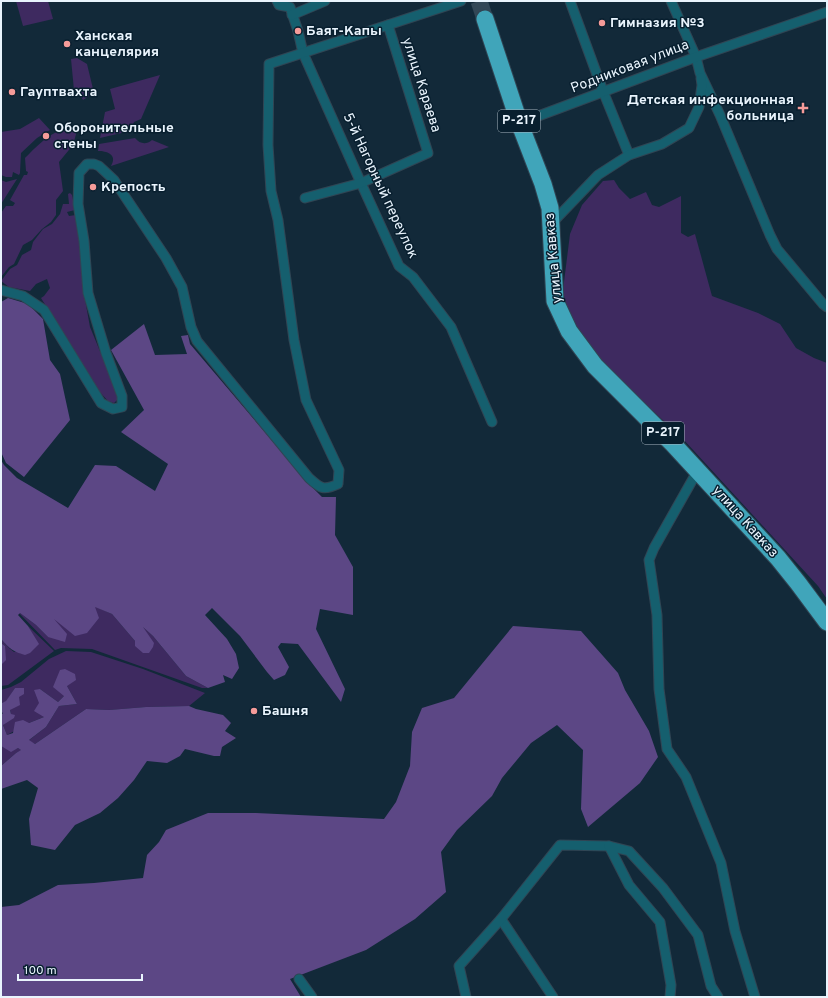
<svg xmlns="http://www.w3.org/2000/svg" width="828" height="998" font-family="Overpass,sans-serif">
  <style>
    .green { fill: #3e2a60 }
    .forest { fill: #5c4785 }
    .lines { fill: none; stroke-linecap: round; stroke-linejoin: round }
    .highway-tunnel { stroke: #324756; stroke-width: 17; stroke-dasharray: 17 8; stroke-linecap: butt }
    .street-casing { stroke: #304554; stroke-width: 11 }
    .highway-casing { stroke: #304554; stroke-width: 19 }
    .street { stroke: #155f6e; stroke-width: 9 }
    .highway { stroke: #40a5ba; stroke-width: 17 }
    .poi-dot { fill: #f59b99; stroke: #081f2f; stroke-width: 1.5 }
    .labels { text-anchor: middle; dominant-baseline: central; stroke-width: 3; stroke-linejoin: round; paint-order: stroke }
    .shield { fill: #081f2f; stroke: #a6b4bf; stroke-width: 1 }
    .shield-label { font-size: 13px; font-weight: bold; fill: #e9f4fd }
    .poi-label { font-size: 14px; font-weight: bold; fill: #e9f4fd; stroke: #081f2f; text-anchor: start }
    .street-label { font-size: 14px; fill: #e9f4fd; stroke: #081f2f }
  </style>
  <rect width="100%" height="100%" fill="#122939"/>
  <g class="green">
    <polygon points="16,1 48,1 53,19 23,26"/>
    <polygon points="77,58 87,64 94,93 83,100 77,90 74,90 71,59"/>
    <polygon points="160,75 141,119 134,122 130,131 100,138 105,112 115,109 110,89"/>
    <polygon points="39,118 50,130 37,138 21,153 20,173 19,175 13,172 12,177 6,177 1,175 1,132 20,129"/>
    <path d="M 76,126 L 78,127 L 73,145 L 59,162 L 63,191 L 56,200 L 56,215 L 51,222 L 42,229 L 32,240 L 23,245 L 14,264 L 9,267 L 1,277 L 1,213 L 6,206 L 13,206 L 15,203 L 10,200 L 24,175 L 27,175 L 28,172 L 26,171 L 25,158 C 36,147 46,136 61,130 C 66,128 71,127 76,126 Z"/>
    <path d="M 135,138 C 140,144 146,145 152,140 L 169,147 L 111,166 C 118,154 106,151 98,151 L 99,144 Z"/>
    <polygon points="17,179 1,204 1,180 6,182"/>
    <polygon points="614,180 619,188 630,199 646,192 652,205 659,207 681,196 681,233 688,237 695,234 712,296 758,313 780,324 796,348 814,358 827,363 827,599 818,586 683,439 606,367 579,335 567,312 563,290 570,234 582,205 603,181"/>
    <polygon points="70,193 72,195 75,210 67,212 69,216 76,215 79,231 84,294 90,327 118,395 117,400 114,403 108,401 99,391 41,298 44,296 50,288 47,279 36,284 30,291 9,287 1,281 10,269 17,265 22,255 31,250 33,242 43,229 52,224 60,214 63,204 69,204 68,194"/>
    <polygon points="94,606 112,614 135,641 141,625 153,636 186,676 208,688 202,688 92,649 61,648 55,650 19,613 20,613 36,625 48,637 51,617"/>
    <polygon points="28,626 54,651 8,685 1,686 1,663 2,664 5,646 1,643 1,639 9,648 14,652 38,644"/>
    <polygon points="66,651 91,652 143,669 205,693 189,706 146,707 109,710 86,709 35,744 28,741 46,727 59,706 77,704 67,686 65,669 64,696 58,702 40,689 44,717 29,723 7,735 3,725 11,714 10,710 15,688 6,702 2,703 1,704 1,690 11,687 21,682 49,659"/>
    <polygon points="1,746 11,751 18,748 22,750 16,753 1,766"/>
  </g>
  <g class="forest">
    <polygon points="8,298 28,304 43,319 50,360 60,374 70,420 24,477 6,463 1,452 1,302"/>
    <path d="M 144,324 L 155,355 L 187,354 L 181,336 L 188,335 L 190,344 L 308,483 L 322,497 L 336,497 L 335,535 L 353,567 L 353,615 L 320,609 L 316,629 L 345,689 L 341,702 L 298,644 L 281,643 L 278,647 L 289,667 L 285,675 L 274,680 L 267,672 L 240,636 L 212,608 L 205,615 L 227,639 L 236,654 L 239,668 L 232,679 L 223,675 L 225,682 L 208,688 L 186,676 L 153,636 L 143,627 L 154,643 L 153,647 L 149,653 L 143,653 L 135,646 L 135,641 L 112,614 L 95,607 L 99,618 L 87,633 L 75,636 L 54,619 L 67,634 L 65,642 L 48,637 L 36,625 L 20,613 L 18,615 L 28,626 L 39,644 L 30,653 L 25,655 C 12,651 10,649 1,639 L 1,460 L 4,465 L 17,478 L 68,508 L 95,465 L 116,466 L 155,491 L 168,464 L 121,432 L 144,410 L 111,350 Z"/>
    <polygon points="513,626 581,631 618,673 625,690 649,731 658,757 640,783 588,827 581,809 583,750 557,725 531,743 502,778 492,796 457,830 441,852 446,892 415,919 366,950 290,979 301,997 1,997 1,907 19,905 58,885 94,883 143,878 147,855 159,842 166,830 208,813 256,813 384,819 396,802 410,766 412,732 422,708 454,698"/>
    <polygon points="1,643 5,646 6,660 2,664 1,663"/>
    <path d="M 65,669 L 75,674 L 76,680 L 67,686 L 77,704 L 59,706 L 46,727 L 29,740 L 35,744 L 86,709 L 109,710 L 146,707 L 189,706 L 196,709 L 223,715 L 231,723 L 225,731 L 236,738 L 222,747 L 220,756 L 214,756 L 185,749 L 180,756 L 167,763 L 147,761 L 134,780 L 118,798 L 100,813 L 75,825 L 55,850 L 31,845 L 29,819 L 38,788 L 27,780 L 1,789 L 1,766 L 16,753 L 21,750 L 18,748 L 11,752 L 1,746 L 1,713 L 3,714 C 1,710 0,707 2,703 L 6,701 L 15,688 L 24,688 L 24,694 L 19,697 L 20,705 L 10,710 L 11,714 L 15,715 L 14,718 L 3,725 L 7,735 L 13,733 L 15,722 L 23,720 L 29,723 L 44,717 L 34,711 L 39,703 L 34,690 L 40,689 L 58,702 L 64,696 L 53,687 L 60,670 Z"/>
  </g>
  <g class="lines">
    <polyline class="highway-tunnel" points="479,1 485,19"/>
    <g class="street-casing">
      <g id="street">
        <polyline points="277,1 279,5 290,7 298,31 303,53 361,183 399,266 413,277 451,327 492,422"/>
        <polyline points="570,1 603,91 629,155"/>
        <polyline points="671,1 696,57 700,73 720,115 770,235 777,249 823,304 827,307"/>
        <polyline points="292,15 325,1"/>
        <polyline points="533,118 696,57 827,12"/>
        <polyline points="305,198 361,183 428,153 388,25"/>
        <polyline points="552,223 598,175 629,155 662,144 689,128 699,107 702,85 701,78"/>
        <path d="M 1,290 L 23,296 L 44,310 L 101,403 L 113,409 L 122,407 L 122,396 L 106,353 L 88,293 L 84,241 L 78,204 L 79,173 L 87,164 L 94,164 L 99,166 L 114,180 L 166,258 L 182,287 L 191,327 L 197,341 L 309,478 C 320,488 323,491 338,484 L 339,470 L 306,400 L 294,340 L 278,220 L 271,191 L 268,145 L 269,64 L 461,1"/>
        <polyline points="698,470 654,548 649,560 657,615 659,689 667,749 686,777 721,863 735,931 755,997"/>
        <polyline points="501,919 553,997"/>
        <polyline points="299,979 312,997"/>
        <polyline points="466,997 459,966 501,919 560,845 609,846"/>
        <polyline points="670,997 671,985 660,922 629,885 609,846 629,851 663,888 698,935 711,986 718,997"/>
      </g>
    </g>
    <g class="highway-casing">
      <polyline id="highway" points="485,19 519,122 543,184 550,208 555,301 569,331 595,366 673,444 778,558 798,583 827,622"/>
    </g>
    <use href="#street" class="street"/>
    <use href="#highway" class="highway"/>
  </g>
  <g class="poi-dot">
    <circle cx="602" cy="23" r="4"/>
    <circle cx="298" cy="31" r="4"/>
    <circle cx="67" cy="44" r="4"/>
    <circle cx="12" cy="92" r="4"/>
    <path d="M801 102h4v4h4v4h-4v4h-4v-4h-4v-4h4z"/>
    <circle cx="46" cy="136" r="4"/>
    <circle cx="93" cy="187" r="4"/>
    <circle cx="254" cy="711" r="4"/>
  </g>
  <g class="labels">
    <g class="shield">
      <rect x="498" y="110" width="42" height="22" rx="3"/>
      <rect x="642" y="422" width="42" height="22" rx="3"/>
    </g>
    <g class="shield-label">
      <text x="519" y="121">Р-217</text>
      <text x="663" y="433">Р-217</text>
    </g>
    <g class="poi-label">
      <text x="610" y="23">Гимназия №3</text>
      <text x="306" y="31">Баят-Капы</text>
      <text x="75" y="36">Ханская<tspan x="75" dy="16">канцелярия</tspan></text>
      <text x="20" y="92">Гауптвахта</text>
      <text x="794" y="100" text-anchor="end">Детская инфекционная<tspan x="794" dy="16">больница</tspan></text>
      <text x="54" y="128">Оборонительные<tspan x="54" dy="16">стены</tspan></text>
      <text x="101" y="187">Крепость</text>
      <text x="262" y="711">Башня</text>
    </g>
    <g class="street-label">
      <text transform="translate(630 67) rotate(-21)">Родниковая улица</text>
      <text transform="translate(421 85) rotate(72)">улица Караева</text>
      <text transform="translate(380 186) rotate(65)">5-й Нагорный переулок</text>
      <text transform="translate(554 258) rotate(-95)">улица Кавказ</text>
      <text transform="translate(745 522) rotate(48)">улица Кавказ</text>
    </g>
  </g>
  <rect width="828" height="998" fill="none" stroke="#e9f4fd" stroke-width="4"/>
  <path d="M18 974v6h124v-6" fill="none" stroke="#e9f4fd" stroke-width="2"/>
  <text x="24" y="974" font-size="12" fill="#e9f4fd" stroke="#081f2f" stroke-width="3" paint-order="stroke">100 m</text>
</svg>
